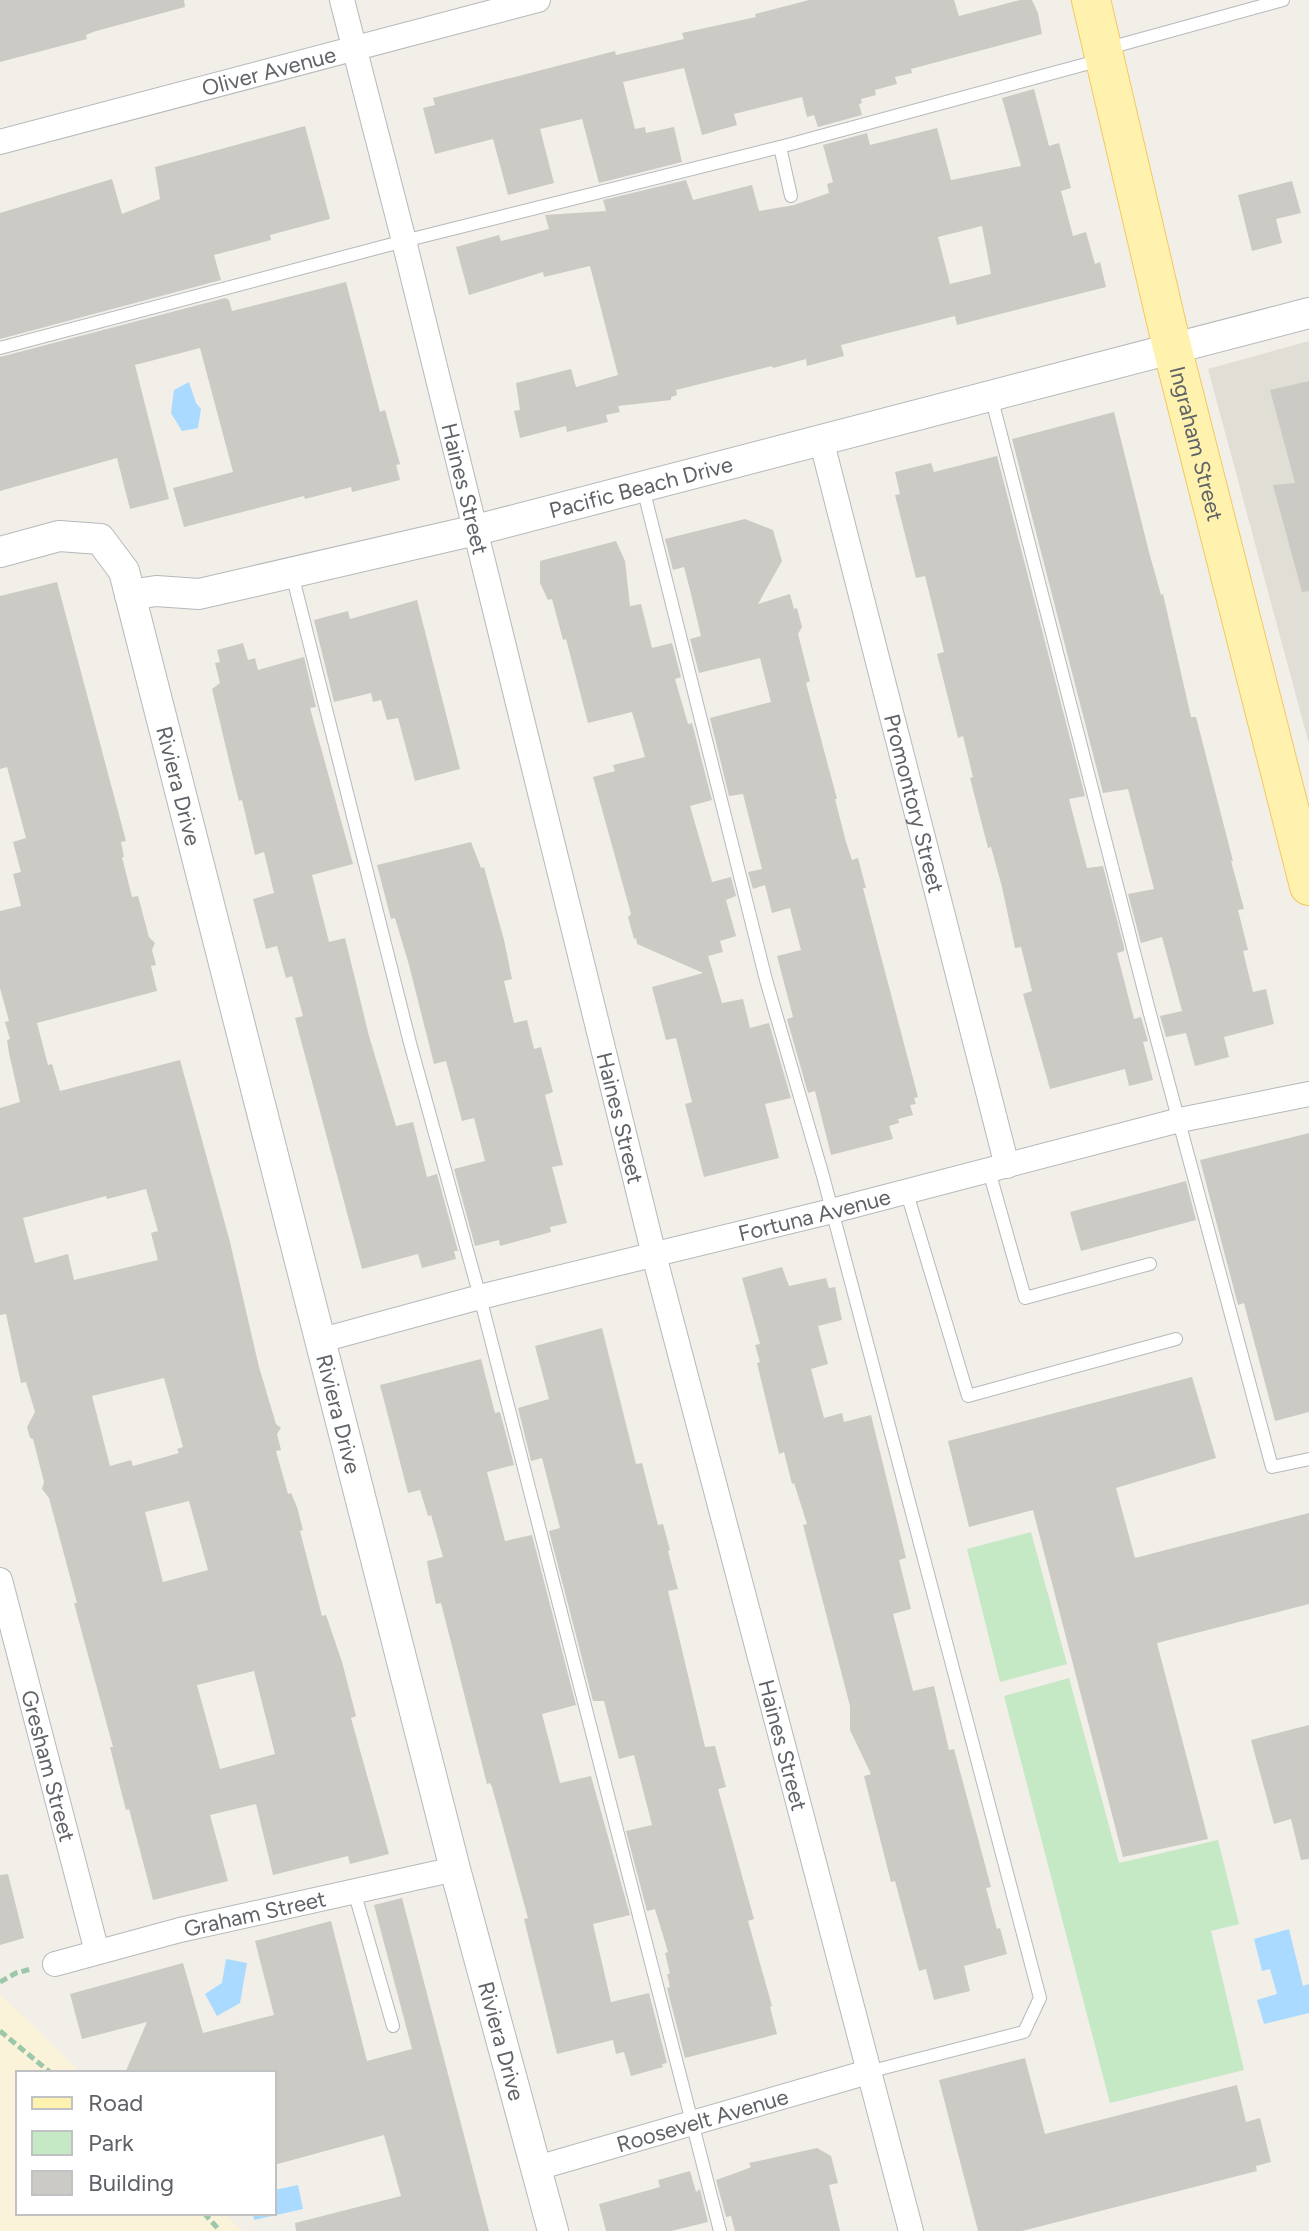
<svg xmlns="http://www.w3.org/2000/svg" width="1309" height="2231" font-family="Figtree,sans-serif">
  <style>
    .education { fill: #e1ded6 }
    .green { fill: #c5e8c5 }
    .sand { fill: #fbf3d9 }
    .water { fill: #aadaff }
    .building { fill: #cccac5; fill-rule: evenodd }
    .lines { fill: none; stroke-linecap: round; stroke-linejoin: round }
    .service-casing { stroke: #b5b8bc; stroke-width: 14 }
    .minor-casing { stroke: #b5b8bc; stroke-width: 26 }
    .tertiary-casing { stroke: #b5b8bc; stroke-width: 32 }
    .primary-casing { stroke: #f2c960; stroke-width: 40 }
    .path { stroke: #9cc7a9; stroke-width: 5; stroke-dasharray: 8 4; stroke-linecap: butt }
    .service { stroke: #fff; stroke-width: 12 }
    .minor { stroke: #fff; stroke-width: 24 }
    .tertiary { stroke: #fff; stroke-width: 30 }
    .primary { stroke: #fff2af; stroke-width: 38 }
    .labels { text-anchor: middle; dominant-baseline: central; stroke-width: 7; stroke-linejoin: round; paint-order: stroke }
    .street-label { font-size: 22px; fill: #5f6368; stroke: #fff }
  </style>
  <rect width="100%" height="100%" fill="#f1efe8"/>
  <polygon class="education" points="1309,341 1309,744 1208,369"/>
  <g class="green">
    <polygon points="1031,1532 1067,1664 1000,1682 967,1549"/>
    <polygon points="1069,1678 1119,1863 1218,1840 1239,1924 1211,1931 1244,2070 1110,2103 1004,1696"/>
  </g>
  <polygon class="sand" points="0,1994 81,2073 18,2073 18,2213 224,2213 243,2231 0,2231"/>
  <g class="water">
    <polygon points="189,382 196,403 201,409 198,428 182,431 171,413 174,390"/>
    <polygon points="1289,1929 1303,1986 1309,1984 1309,2013 1264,2024 1257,2000 1277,1994 1270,1969 1262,1971 1254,1939"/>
    <polygon points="226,1959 247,1963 240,2003 217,2016 205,1994 222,1983"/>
    <polygon points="298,2185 303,2209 254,2220 253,2213 274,2213 274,2190"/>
  </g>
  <g class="building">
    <polygon points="0,0 184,0 185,7 96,31 86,35 87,39 0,62"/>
    <polygon points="809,0 954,0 959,16 1020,0 1032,0 1038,13 1042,34 911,69 912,73 895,77 897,84 875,90 876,95 861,99 862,103 859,104 862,115 818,127 814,115 807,117 802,97 734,114 737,125 702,135 684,68 623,82 635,129 645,127 646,133 674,127 682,162 599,183 582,119 540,129 554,183 508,195 493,139 435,154 423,108 435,105 433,98 615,51 616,55 684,39 682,33 756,17 755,14"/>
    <path d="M 1034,89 L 1049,146 L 1059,143 L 1071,188 L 1061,191 L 1073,236 L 1086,232 L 1095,264 L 1100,262 L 1106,287 L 957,325 L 955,316 L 841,345 L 844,356 L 807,366 L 806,359 L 773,368 L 772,366 L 676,390 L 677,395 L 671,397 L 671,400 L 618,406 L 620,412 L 606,415 L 608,422 L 567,432 L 566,426 L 520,438 L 514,411 L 520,410 L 516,383 L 571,369 L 576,387 L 618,375 L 590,266 L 544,277 L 543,272 L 469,295 L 456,247 L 499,235 L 501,241 L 549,229 L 545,215 L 606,211 L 603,200 L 686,180 L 693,200 L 752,185 L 759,211 L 794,205 L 829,193 L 827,184 L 833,182 L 823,145 L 867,133 L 870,145 L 937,128 L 951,180 L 1021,166 L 1002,98 ZM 982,226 L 991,274 L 950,284 L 938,237 Z"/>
    <polygon points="305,126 330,219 270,235 271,240 214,255 221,280 0,339 0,213 112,179 122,214 160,199 155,167"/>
    <polygon points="1292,181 1301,213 1276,219 1282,243 1252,251 1238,195"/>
    <polygon points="346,282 380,412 385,410 400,464 396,465 400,480 352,492 351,487 305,499 304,496 184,527 173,488 233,472 200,348 135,365 169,499 130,509 117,458 0,491 0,357 225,298 229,300 232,311"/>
    <polygon points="1309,381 1309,591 1302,592 1273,485 1295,483 1270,390"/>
    <polygon points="1114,412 1149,552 1161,595 1163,594 1191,717 1196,717 1233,861 1231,861 1244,909 1238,910 1248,950 1243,951 1253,992 1266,989 1274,1024 1224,1037 1229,1057 1195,1066 1186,1033 1166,1037 1160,1016 1182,1011 1162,937 1141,943 1128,894 1154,889 1128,789 1103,793 1012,439"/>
    <polygon points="997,456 1085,796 1069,799 1087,868 1103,866 1124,947 1124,951 1117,953 1134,1019 1141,1017 1148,1041 1143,1042 1153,1080 1129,1086 1125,1069 1050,1089 1023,994 1032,991 1021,947 1015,948 1002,887 991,847 988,848 970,778 973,777 963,736 958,738 937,654 944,652 925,576 916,578 895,495 900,494 895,472 931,463 934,472"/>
    <polygon points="745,519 773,530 782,561 758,604 790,594 794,609 797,608 802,627 798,634 810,681 806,683 837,799 835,799 846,842 852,860 858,858 866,888 863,888 918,1097 914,1098 916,1104 910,1105 913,1115 898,1119 899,1123 889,1126 893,1139 831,1155 815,1091 808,1093 787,1019 793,1017 777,956 801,950 790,908 772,913 765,885 753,889 748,872 762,869 743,794 729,796 710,718 771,702 760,658 699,673 690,639 701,636 690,590 684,567 673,570 665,539"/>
    <polygon points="616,541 625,561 630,606 641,604 652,648 672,643 681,677 675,679 688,724 692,723 712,800 690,806 712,882 731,877 736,896 726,900 736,936 720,941 723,952 708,956 722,1003 743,999 750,1028 769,1023 791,1098 765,1104 779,1158 704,1177 685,1104 692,1102 676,1038 666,1040 652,987 703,973 637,944 636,938 634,939 628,917 631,914 593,777 615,771 613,765 645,757 632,712 588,723 566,639 563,640 552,599 548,600 540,583 540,561"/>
    <path d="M 57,582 L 126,841 L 121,842 L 124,857 L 122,857 L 132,897 L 138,896 L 149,937 L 155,943 L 152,950 L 156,965 L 151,966 L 157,991 L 37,1023 L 48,1065 L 52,1064 L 60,1091 L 180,1060 L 230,1242 L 259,1367 L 276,1424 L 281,1428 L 277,1434 L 281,1450 L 276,1451 L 288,1494 L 291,1493 L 297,1507 L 303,1530 L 300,1531 L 322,1616 L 326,1615 L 342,1662 L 356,1716 L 351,1718 L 389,1854 L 350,1864 L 348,1856 L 273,1875 L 256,1804 L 210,1815 L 228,1881 L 153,1900 L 129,1809 L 126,1810 L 119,1783 L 110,1747 L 113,1747 L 82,1633 L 74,1603 L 77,1603 L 49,1498 L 42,1489 L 44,1482 L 33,1439 L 30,1438 L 27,1427 L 35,1412 L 26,1382 L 21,1383 L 6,1314 L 0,1315 L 0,1108 L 20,1102 L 9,1053 L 7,1040 L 10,1039 L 5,1022 L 9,1021 L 0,988 L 0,911 L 21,906 L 13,874 L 21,872 L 13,842 L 26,838 L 7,767 L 0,769 L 0,596 ZM 146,1189 L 158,1231 L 151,1233 L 158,1260 L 74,1280 L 68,1254 L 35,1263 L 23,1218 L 106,1196 L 107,1199 ZM 164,1378 L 183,1447 L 177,1449 L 179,1453 L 133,1466 L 131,1460 L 110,1466 L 92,1396 ZM 189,1501 L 208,1570 L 163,1582 L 145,1512 ZM 254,1671 L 275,1754 L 220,1769 L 197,1685 Z"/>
    <polygon points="417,600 460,769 415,781 398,718 387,720 381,700 373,702 371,693 334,702 314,620 348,611 350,619"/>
    <polygon points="243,643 248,660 255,658 258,670 304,657 316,707 310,708 353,864 312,875 329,942 345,938 369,1036 396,1126 413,1122 427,1177 437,1174 458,1251 454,1251 456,1259 422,1268 418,1254 362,1269 295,1018 303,1016 292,976 286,978 277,946 266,949 253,899 274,893 264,852 255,855 242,800 239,801 232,773 212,689 220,683 215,663 220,662 217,650"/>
    <polygon points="471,842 481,868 484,867 504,940 512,979 504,981 514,1023 527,1020 534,1049 541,1047 553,1092 545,1095 563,1165 552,1167 567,1223 550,1227 551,1232 500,1246 499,1240 475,1246 454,1169 485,1161 474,1118 462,1121 446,1061 434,1064 409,965 395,918 391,919 377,865"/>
    <polygon points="1309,1133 1309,1412 1275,1421 1244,1303 1238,1305 1200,1160"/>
    <polygon points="1186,1181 1196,1220 1081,1251 1070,1212"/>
    <polygon points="782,1267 789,1286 826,1278 829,1288 835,1287 842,1320 818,1326 828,1364 811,1369 824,1418 842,1413 844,1422 871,1415 906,1558 899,1560 911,1609 893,1614 913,1691 934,1686 949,1750 954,1749 991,1887 986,1888 997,1929 1000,1928 1007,1954 964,1966 970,1991 934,2000 926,1969 919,1971 895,1881 891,1882 864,1776 871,1774 850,1730 850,1706 803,1525 807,1524 794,1483 792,1484 784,1452 779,1454 757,1363 760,1362 755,1345 760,1344 742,1278"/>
    <polygon points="602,1328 636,1464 642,1463 658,1525 663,1524 670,1550 668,1551 678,1589 668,1591 705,1747 715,1746 726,1787 718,1789 754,1919 748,1921 772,2006 770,2007 777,2034 685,2058 667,1988 670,1987 667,1974 670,1974 665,1953 668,1952 655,1909 647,1911 626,1831 652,1825 634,1755 619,1759 604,1701 593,1701 549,1531 560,1528 542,1458 531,1461 518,1408 549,1399 535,1346"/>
    <polygon points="481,1359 495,1413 500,1412 514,1465 487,1472 505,1541 532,1535 576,1705 542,1714 560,1783 591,1776 630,1915 593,1924 611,2002 649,1993 667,2063 662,2064 663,2067 631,2076 624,2052 616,2054 613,2040 557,2054 524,1919 528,1918 492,1787 490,1783 487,1784 441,1603 436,1604 429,1573 427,1561 443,1557 431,1515 428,1516 420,1490 408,1493 380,1385"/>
    <polygon points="1192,1377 1216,1458 1116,1488 1135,1558 1309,1513 1309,1604 1157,1643 1208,1839 1123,1857 1033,1510 969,1527 948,1441"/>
    <polygon points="1309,1725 1309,1859 1301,1860 1291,1819 1274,1824 1251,1740"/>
    <polygon points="8,1874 24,1938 0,1945 0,1875"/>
    <polygon points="402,1898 489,2231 296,2231 295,2223 401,2196 384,2135 274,2165 274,2073 125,2073 147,2022 82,2039 70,1994 183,1963 203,2033 274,2015 255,1941 331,1921 367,2061 412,2049 374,1905"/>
    <polygon points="1025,2058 1045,2134 1237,2085 1246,2122 1260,2118 1271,2162 1256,2166 1257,2171 1022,2231 978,2231 939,2080"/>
    <polygon points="817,2148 831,2156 838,2183 829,2185 840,2231 735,2231 731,2216 726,2217 716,2180 744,2170 751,2167 749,2163"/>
    <polygon points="690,2171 696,2192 700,2189 708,2222 671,2231 606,2231 599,2204 660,2187 658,2180"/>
  </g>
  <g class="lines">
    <g class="service-casing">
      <g id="service">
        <polyline points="1105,49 1283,0"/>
        <polyline points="780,147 791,196"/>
        <polyline points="0,348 404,241 780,147 1101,60"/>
        <polyline points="991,396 1150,1014 1272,1467 1309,1459"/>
        <polyline points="643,488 766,980 823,1176 1040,1998 1024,2032 868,2072"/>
        <polyline points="292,574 410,1043 480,1297 720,2231"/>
        <polyline points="989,1171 1025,1298 1150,1264"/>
        <polyline points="906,1190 968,1396 1176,1339"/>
        <polyline points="354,1891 393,2026"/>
      </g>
    </g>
    <g class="minor-casing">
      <g id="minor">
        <path id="s1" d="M 342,0 L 404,241 L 654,1255 L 911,2231"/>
        <path id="s2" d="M 0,142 L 538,0"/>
        <path id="s3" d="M 821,439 L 1007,1166"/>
        <path id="s4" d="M 322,1340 L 480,1297 L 832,1211 L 1180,1120 L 1309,1094"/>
        <path id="s5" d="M 0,1580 L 97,1952"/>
        <path id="s6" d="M 55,1964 L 180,1930 L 455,1869"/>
        <path id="s7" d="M 537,2168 L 868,2072"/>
      </g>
    </g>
    <g class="tertiary-casing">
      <g id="tertiary">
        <path id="s8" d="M 0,552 L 59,536 L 100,539 L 124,571 L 455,1869 L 553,2231"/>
        <path id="s9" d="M 130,595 L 156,591 L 199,594 L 476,530 L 1309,313"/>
      </g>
    </g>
    <g class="primary-casing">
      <g id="primary">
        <path id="s10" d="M 1091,0 L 1172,347 L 1309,886"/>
      </g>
    </g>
    <g class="path">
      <polyline points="0,1982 16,1973 31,1969"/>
      <polyline points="0,2031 51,2073"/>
      <polyline points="204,2213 220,2231"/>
    </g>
    <use href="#service" class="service"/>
    <use href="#minor" class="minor"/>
    <use href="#tertiary" class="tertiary"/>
    <use href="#primary" class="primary"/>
  </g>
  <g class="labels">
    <g class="street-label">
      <text stroke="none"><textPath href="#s2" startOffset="278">Oliver Avenue</textPath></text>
      <text stroke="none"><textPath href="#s10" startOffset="456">Ingraham Street</textPath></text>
      <text stroke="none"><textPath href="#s9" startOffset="524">Pacific Beach Drive</textPath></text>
      <text stroke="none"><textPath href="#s1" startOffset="504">Haines Street</textPath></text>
      <text stroke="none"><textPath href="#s8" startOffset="364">Riviera Drive</textPath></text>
      <text stroke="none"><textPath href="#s3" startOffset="376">Promontory Street</textPath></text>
      <text stroke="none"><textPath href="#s1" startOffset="1152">Haines Street</textPath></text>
      <text stroke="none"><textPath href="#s4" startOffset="508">Fortuna Avenue</textPath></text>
      <text stroke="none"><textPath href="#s8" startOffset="1012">Riviera Drive</textPath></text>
      <text stroke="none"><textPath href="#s1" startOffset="1800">Haines Street</textPath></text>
      <text stroke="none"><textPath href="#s5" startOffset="192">Gresham Street</textPath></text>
      <text stroke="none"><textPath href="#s6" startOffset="206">Graham Street</textPath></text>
      <text stroke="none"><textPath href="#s8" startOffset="1660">Riviera Drive</textPath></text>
      <text stroke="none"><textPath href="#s7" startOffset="172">Roosevelt Avenue</textPath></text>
    </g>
  </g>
  <rect x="16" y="2071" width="260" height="144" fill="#ffffff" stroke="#bfc1c3" stroke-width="2"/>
  <rect x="32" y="2097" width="40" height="12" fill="#fff2af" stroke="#bfc1c3" stroke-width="2"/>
  <text x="88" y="2111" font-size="24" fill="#5f6368">Road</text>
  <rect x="32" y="2131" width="40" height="24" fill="#c5e8c5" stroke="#bfc1c3" stroke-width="2"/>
  <text x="88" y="2151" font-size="24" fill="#5f6368">Park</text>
  <rect x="32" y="2171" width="40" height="24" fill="#cccac5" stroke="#bfc1c3" stroke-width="2"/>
  <text x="88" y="2191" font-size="24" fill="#5f6368">Building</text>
</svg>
